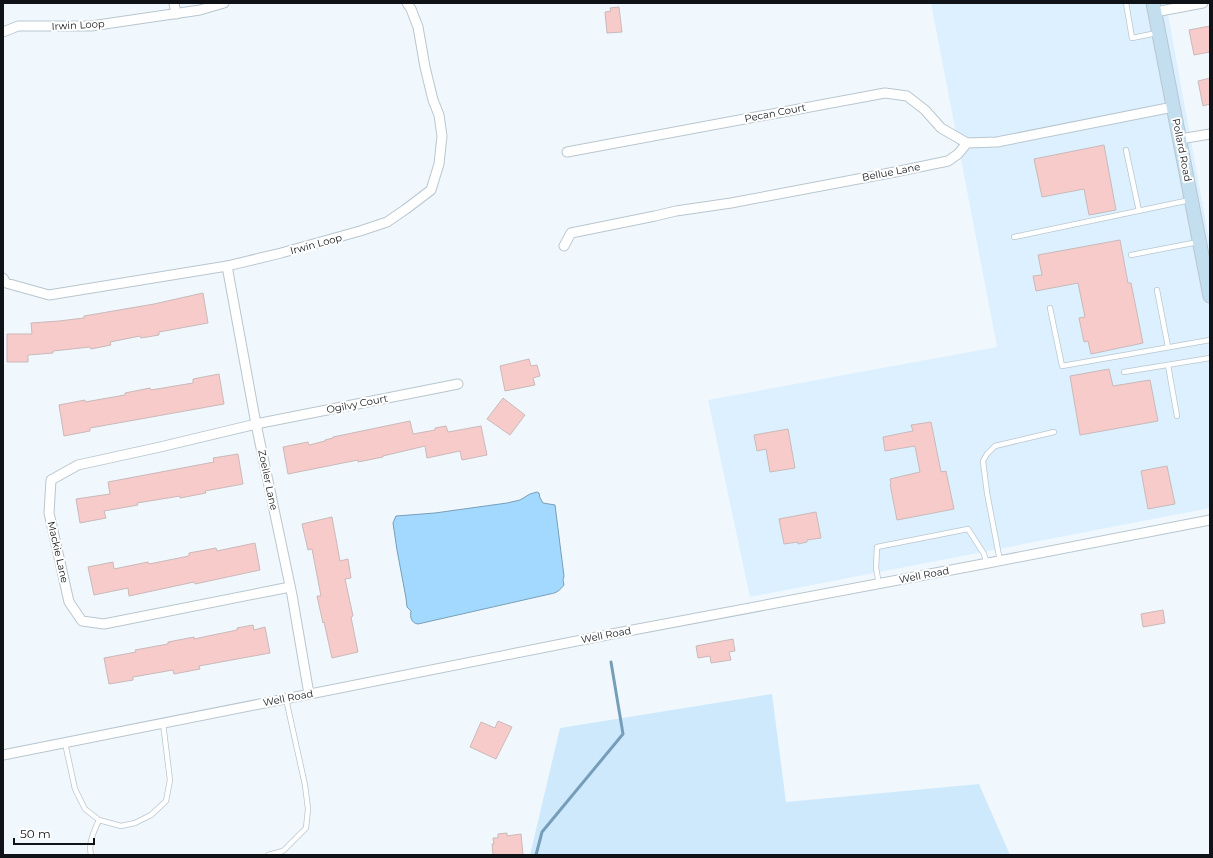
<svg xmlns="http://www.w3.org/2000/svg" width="1213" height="858" font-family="Montserrat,sans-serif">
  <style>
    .built { fill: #dcf0ff }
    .green { fill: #cfe9fc }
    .water { fill: #a4d9ff; stroke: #779eb9 }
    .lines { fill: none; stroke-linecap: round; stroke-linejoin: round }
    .stream { stroke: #779eb9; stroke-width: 3 }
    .building { fill: #f8cbcb; stroke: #cab9b9 }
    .lane-casing { stroke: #b9c6cf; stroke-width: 6 }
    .street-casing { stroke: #b9c6cf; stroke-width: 11 }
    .secondary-casing { stroke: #b9c6cf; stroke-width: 15 }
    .lane { stroke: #fff; stroke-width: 4.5 }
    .street { stroke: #fff; stroke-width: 9 }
    .secondary { stroke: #c2deef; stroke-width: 13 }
    .labels { text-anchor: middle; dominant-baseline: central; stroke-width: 4; stroke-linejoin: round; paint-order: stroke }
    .street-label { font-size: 10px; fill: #0f1317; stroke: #fff }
  </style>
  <rect width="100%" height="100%" fill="#f0f8fe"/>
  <polygon class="built" points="931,3 1166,3 1210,245 1210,508 750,597 708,400 997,347"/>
  <polygon class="green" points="772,694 786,802 979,784 1010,855 530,855 560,728"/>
  <path class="water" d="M 537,492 L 539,493 L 540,498 L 543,503 L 555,505 L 564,576 L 563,580 L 564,585 C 560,590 557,593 550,594 L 418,624 C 411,623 410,617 411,611 L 407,607 L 406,598 L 397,550 L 393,523 L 396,516 L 435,513 L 507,503 L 520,500 L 530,494 Z"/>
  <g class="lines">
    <polyline class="stream" points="536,855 542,832 623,734 611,662"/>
  </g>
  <g class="building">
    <polygon points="619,7 622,32 607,33 605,12 611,11 610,8"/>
    <polygon points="1210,26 1210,52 1194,55 1189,30"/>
    <polygon points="1210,78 1210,104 1203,106 1198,81"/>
    <polygon points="1104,145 1116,210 1089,215 1084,189 1042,197 1034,159"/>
    <polygon points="1120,240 1128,283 1131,283 1143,343 1091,354 1088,341 1084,342 1079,318 1085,317 1078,283 1036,291 1033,276 1042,275 1038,255"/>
    <polygon points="203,293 208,323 159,332 159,335 141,338 140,336 110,342 111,345 91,349 90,347 53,351 53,353 28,355 28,362 7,362 7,334 32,334 31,323 59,321 84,318 84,316 154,304"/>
    <polygon points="529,359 531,366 537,365 540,376 533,378 535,385 505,391 500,366"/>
    <polygon points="1109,369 1113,386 1150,380 1158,421 1080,435 1070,376"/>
    <polygon points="219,374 224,404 90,428 90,431 64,436 59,405 85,400 85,402 125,395 125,393 150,388 151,390 193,383 193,379"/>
    <polygon points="503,398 525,415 510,435 487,419"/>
    <polygon points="410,421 413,434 435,430 435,428 446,426 448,432 481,426 487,455 462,460 460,451 427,458 425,446 383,456 383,457 358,462 358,460 288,474 283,447 308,442 309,445 325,441 325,440 333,438 333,437"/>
    <polygon points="931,422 941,472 946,471 954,509 897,520 890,484 891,483 890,479 920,472 915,446 885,451 883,437 913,431 911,425"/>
    <polygon points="788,429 795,468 770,472 766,449 757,451 754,435"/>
    <polygon points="238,454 243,484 205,491 206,493 180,498 180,496 137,503 138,505 104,511 106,518 80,523 76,499 110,494 108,482 214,462 213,458"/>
    <polygon points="1167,466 1175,504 1148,509 1141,471"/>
    <polygon points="816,512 821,538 807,540 807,542 798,544 798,542 784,544 779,519"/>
    <polygon points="332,517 340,561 348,559 351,578 345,579 353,616 351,617 358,652 332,658 324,622 323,623 317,596 321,596 312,549 308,550 302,524"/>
    <polygon points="255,543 260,570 195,584 194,582 129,596 128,588 94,595 88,567 113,562 114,569 148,562 149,564 189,556 189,553 216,548 217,551"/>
    <polygon points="1163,610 1165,623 1143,627 1141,614"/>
    <polygon points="253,625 254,630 265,627 270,653 199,666 200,669 174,674 173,670 133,677 133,680 109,684 104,658 136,652 135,650 168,644 168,642 194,637 194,639 237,630 237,628"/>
    <polygon points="733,639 735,651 729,652 731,660 711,663 710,656 698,658 696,646"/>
    <polygon points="498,721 512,727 496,759 470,747 481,722 495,728"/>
    <polygon points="507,833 507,836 521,834 523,855 493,855 492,844 494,844 493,838 498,838 498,834"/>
  </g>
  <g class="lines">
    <g class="lane-casing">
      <g id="lane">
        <polyline points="1126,3 1132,38 1157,33"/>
        <polyline points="1126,150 1139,211"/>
        <polyline points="1014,237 1190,200"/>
        <polyline points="1131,255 1198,242"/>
        <polyline points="1157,290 1168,347"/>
        <polyline points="1050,308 1062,366 1210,340"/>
        <polyline points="1168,365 1177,416"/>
        <polyline points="1124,372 1210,358"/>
        <polyline points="1000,561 987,493 983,461 987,454 995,446 1054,432"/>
        <polyline points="879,584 876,568 877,547 968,529 984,554 987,564"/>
        <polyline points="65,743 75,789 85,809 99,820 121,826 135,823 151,815 166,801 170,780 163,723"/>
        <path d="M 91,855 C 88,843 94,831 99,820"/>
        <polyline points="268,855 283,851 306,828 308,809 305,785 286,699"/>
      </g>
    </g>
    <g class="street-casing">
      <g id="street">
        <polyline points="174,3 176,14"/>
        <polyline points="1155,12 1203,3"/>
        <polyline points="3,32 18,26 91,26 200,10 224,3"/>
        <polyline points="1180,139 1210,134"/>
        <polyline points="567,152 885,93 907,96 925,110 941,128 967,143"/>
        <polyline points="564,246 571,233 655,216 676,211 731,203 895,172 948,161 958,154 967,143 997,142 1173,107"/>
        <polyline points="227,266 256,424 292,595 309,694"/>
        <polyline points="3,278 6,283 49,295 227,266 281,253 360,231 387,222 406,209 431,190 439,164 442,136 439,115 433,100 425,67 418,27 411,9 407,3"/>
        <polyline points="290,587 104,624 82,621 69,602 49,513 51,480 78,465 160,447 256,424 458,384"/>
        <polyline points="3,755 617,633 983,564 1210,520"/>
      </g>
    </g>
    <g class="secondary-casing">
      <polyline id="secondary" points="1153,3 1210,296"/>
    </g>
    <use href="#lane" class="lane"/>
    <use href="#street" class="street"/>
    <use href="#secondary" class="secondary"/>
  </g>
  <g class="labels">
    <g class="street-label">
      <text transform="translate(78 25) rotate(-3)">Irwin Loop</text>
      <text transform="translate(775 113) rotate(-11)">Pecan Court</text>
      <text transform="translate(1182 150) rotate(79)">Pollard Road</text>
      <text transform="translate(891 172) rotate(-11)">Bellue Lane</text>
      <text transform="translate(316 244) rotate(-15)">Irwin Loop</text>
      <text transform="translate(357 404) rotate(-11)">Ogilvy Court</text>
      <text transform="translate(268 480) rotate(78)">Zoeller Lane</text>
      <text transform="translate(58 552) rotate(77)">Mackie Lane</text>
      <text transform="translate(924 575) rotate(-11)">Well Road</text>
      <text transform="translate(606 635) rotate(-11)">Well Road</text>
      <text transform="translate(288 698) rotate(-11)">Well Road</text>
    </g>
  </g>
  <rect width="1213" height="858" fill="none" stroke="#0f1317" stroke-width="8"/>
  <path d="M14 838v6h80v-6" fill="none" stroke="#0f1317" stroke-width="2"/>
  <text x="20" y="838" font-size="12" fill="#0f1317" stroke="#ffffff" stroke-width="3" paint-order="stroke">50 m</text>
</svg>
